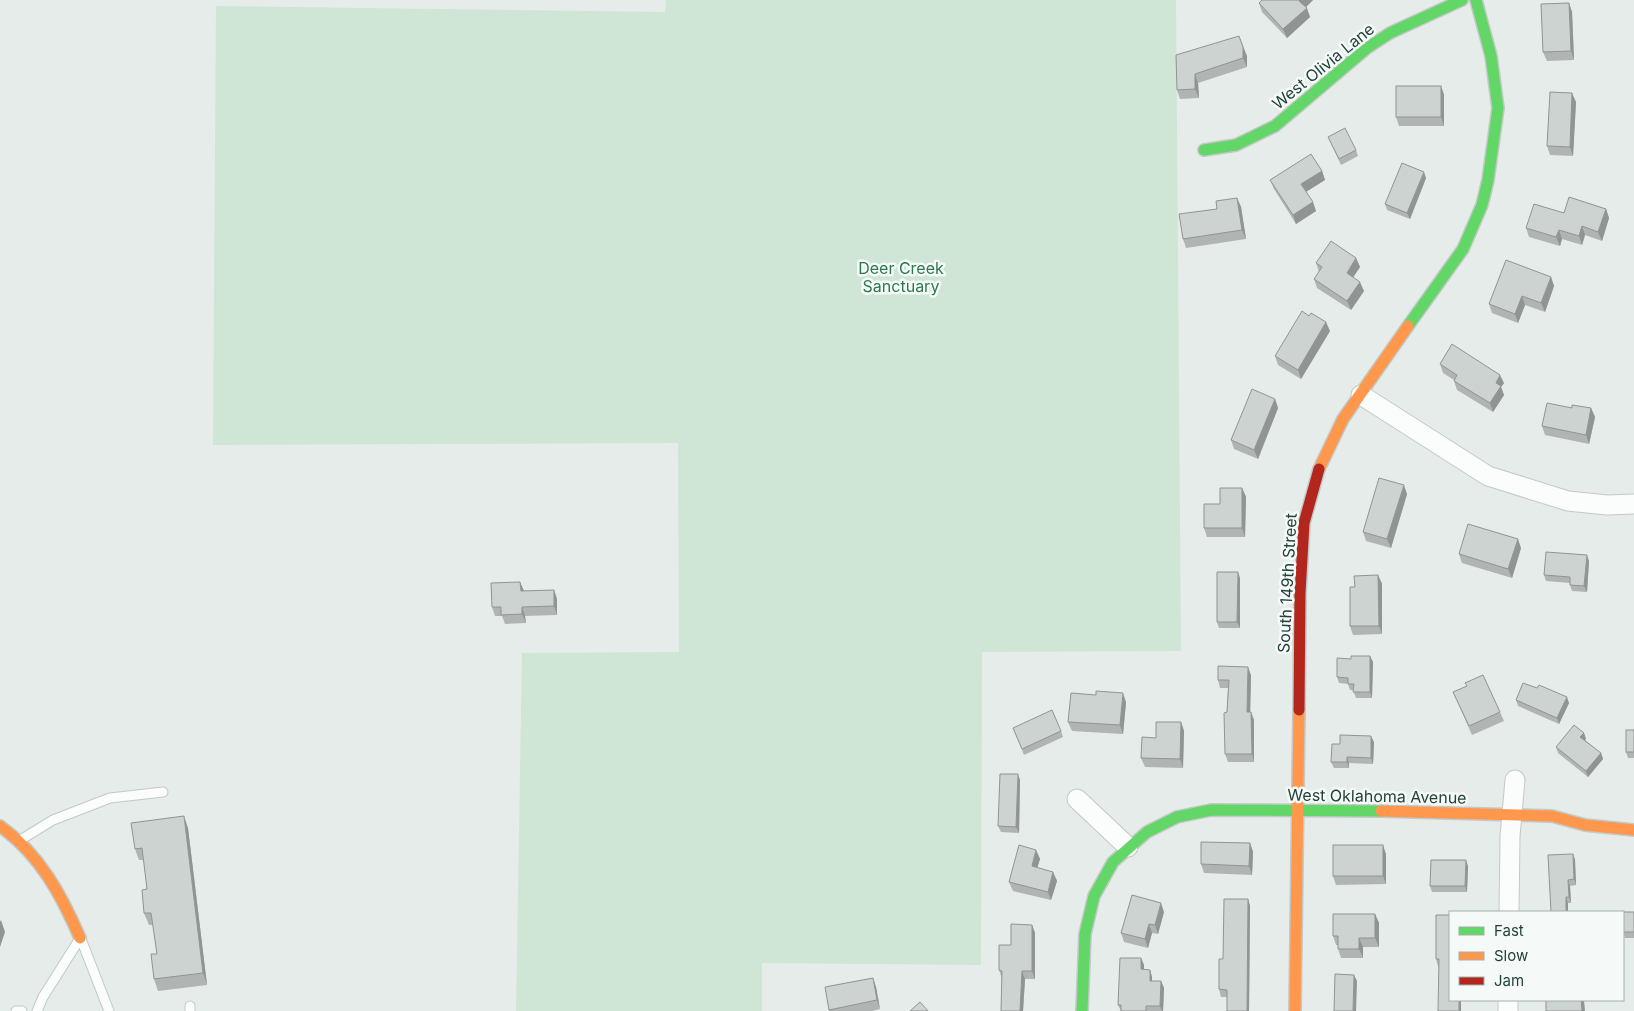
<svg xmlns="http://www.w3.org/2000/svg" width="1634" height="1011" font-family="Inter,sans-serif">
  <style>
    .green { fill: #cfe5d6 }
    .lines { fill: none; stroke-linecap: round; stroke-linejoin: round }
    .lane-casing { stroke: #c3c9c7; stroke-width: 11 }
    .street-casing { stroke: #c3c9c7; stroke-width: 21 }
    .fast-casing { stroke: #c2c9c6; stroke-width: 14 }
    .slow-casing { stroke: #c2c9c6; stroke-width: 14 }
    .jam-casing { stroke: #c2c9c6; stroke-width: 14 }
    .lane { stroke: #fbfcfc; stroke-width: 9 }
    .street { stroke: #fbfcfc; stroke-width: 19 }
    .fast { stroke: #63d668; stroke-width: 11 }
    .slow { stroke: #ff974d; stroke-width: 11 }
    .jam { stroke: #b3261e; stroke-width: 11 }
    .wall { fill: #b0b5b4 }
    .shaded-wall { fill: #909492 }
    .building { fill: #cdd3d1; stroke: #909492 }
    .labels { text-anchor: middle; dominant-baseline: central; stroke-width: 5; stroke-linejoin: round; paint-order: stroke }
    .street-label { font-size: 16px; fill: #23413a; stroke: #f5faf8 }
    .park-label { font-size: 16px; fill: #2b794c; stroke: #f5faf8 }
  </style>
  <rect width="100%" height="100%" fill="#e6ece9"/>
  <polygon class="green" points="666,0 1176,0 1181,651 982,652 981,965 762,963 762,1011 516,1011 522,653 679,652 678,443 213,445 216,6 665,12"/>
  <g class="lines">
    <g class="lane-casing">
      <g id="lane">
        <polyline points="22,839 53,820 110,798 163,792"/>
        <polyline points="81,939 109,1011"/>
        <polyline points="16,1011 22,1011"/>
        <polyline points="37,1011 43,997 79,940"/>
        <polyline points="190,1011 190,1006"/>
      </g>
    </g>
    <g class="street-casing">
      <g id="street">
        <polyline points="1361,395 1488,476 1568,501 1607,505 1634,504"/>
        <polyline points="1077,799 1128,847"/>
        <polyline points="1509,912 1510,836 1515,780"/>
        <polyline points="1508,1011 1508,1000"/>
      </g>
    </g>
    <g class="fast-casing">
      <g id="fast">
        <polyline points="1204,150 1236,145 1275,126 1367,48 1390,33 1462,0"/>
        <polyline points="1408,326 1463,249 1482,205 1488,180 1498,108 1491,56 1476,0"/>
        <polyline points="1082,1011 1085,934 1094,896 1113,862 1147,832 1177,817 1211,810 1381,811"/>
      </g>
    </g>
    <g class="slow-casing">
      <g id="slow">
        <polyline points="1319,469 1343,419 1408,326"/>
        <polyline points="1381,811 1552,816 1585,825 1634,830"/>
        <path d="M 0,826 C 40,855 61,894 80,938"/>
        <polyline points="1295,1011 1299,710"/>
      </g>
    </g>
    <g class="jam-casing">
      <polyline id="jam" points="1299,710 1300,593 1304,523 1319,469"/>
    </g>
    <use href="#lane" class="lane"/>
    <use href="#street" class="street"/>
    <use href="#fast" class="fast"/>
    <use href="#slow" class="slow"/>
    <use href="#jam" class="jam"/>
  </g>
  <g class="wall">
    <polygon points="1313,0 1306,7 1310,17 1287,38 1262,12 1259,3"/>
    <polygon points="1569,3 1572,12 1574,60 1547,61 1543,52"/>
    <polygon points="1176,55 1247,56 1247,67 1198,83 1199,98 1180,99 1177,90"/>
    <polygon points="1441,86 1444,95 1444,126 1399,126 1396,117"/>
    <polygon points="1576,102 1573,156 1550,155 1547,146"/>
    <polygon points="1328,137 1356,150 1358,156 1341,165"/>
    <polygon points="1322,171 1325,180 1306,192 1316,211 1296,224 1274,189 1270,180"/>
    <polygon points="1426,178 1410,219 1387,210 1385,204"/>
    <polygon points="1237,198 1241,207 1246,239 1186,248 1183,239 1217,209"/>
    <polygon points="1606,209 1609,218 1602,241 1585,235 1582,245 1562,239 1560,246 1529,237 1526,228 1564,213"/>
    <polygon points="1356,258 1360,267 1353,277 1364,291 1351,310 1317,288 1314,279 1319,272 1316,263"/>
    <polygon points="1551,277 1554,286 1545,312 1525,305 1518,323 1492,313 1489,304"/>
    <polygon points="1330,331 1301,379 1278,365 1275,356"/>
    <polygon points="1440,364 1504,383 1501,387 1504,395 1493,412 1457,390 1454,381 1454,380 1443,373"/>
    <polygon points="1275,399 1278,408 1258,459 1234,449 1231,440"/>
    <polygon points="1572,408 1591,408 1595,417 1589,444 1545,435 1542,426"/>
    <polygon points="1242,488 1246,497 1245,537 1207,537 1204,528 1220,504"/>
    <polygon points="1407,494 1391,548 1366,541 1363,532"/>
    <polygon points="1521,548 1512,578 1462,563 1459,554"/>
    <polygon points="1589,561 1587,592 1572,591 1570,585 1570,583 1546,581 1544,575"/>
    <polygon points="1378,575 1382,584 1382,634 1353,635 1350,626 1355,587"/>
    <polygon points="1240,578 1240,628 1219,628 1217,622"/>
    <polygon points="520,582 524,591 554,590 557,599 557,615 525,616 526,623 505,624 502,616 495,616 492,607"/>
    <polygon points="1370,656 1373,662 1372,698 1356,698 1353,690 1350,690 1348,684 1339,683 1337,677 1351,659"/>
    <polygon points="1251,675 1250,712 1254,720 1254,762 1228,762 1225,754 1228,688 1220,688 1218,680"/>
    <polygon points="1467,686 1500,712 1504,721 1472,735 1457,701 1453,692"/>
    <polygon points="1537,688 1569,703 1559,724 1518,706 1516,700"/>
    <polygon points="1126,702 1123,734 1072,731 1068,722"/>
    <polygon points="1181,722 1184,731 1183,768 1145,767 1141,758 1156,738"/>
    <polygon points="1013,728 1061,731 1063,737 1024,755"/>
    <polygon points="1634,730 1634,758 1628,758 1626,752"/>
    <polygon points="1584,733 1586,739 1585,740 1601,753 1603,759 1588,777 1558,753 1556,747"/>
    <polygon points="1374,742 1373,764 1349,763 1349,768 1334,768 1331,762 1340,744"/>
    <polygon points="1020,780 1019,833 1001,832 998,826"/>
    <polygon points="188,828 207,985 158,991 154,979 157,954 153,925 149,925 144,913 147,889 144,860 139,860 135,849"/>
    <polygon points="1250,843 1253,852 1252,875 1204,873 1201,864"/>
    <polygon points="1036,850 1040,859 1037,868 1053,872 1057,881 1051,900 1013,891 1009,882"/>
    <polygon points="1386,854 1386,884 1336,885 1333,876"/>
    <polygon points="1573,854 1575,860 1576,885 1570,886 1571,903 1568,903 1551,912"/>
    <polygon points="1468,866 1467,892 1432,892 1430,886"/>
    <polygon points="1248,899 1250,906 1249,1011 1227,1011 1227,997 1221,997 1219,989 1223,959"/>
    <polygon points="1164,912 1158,934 1152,933 1148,948 1124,942 1121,933"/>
    <polygon points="1634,912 1634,938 1625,938 1623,932"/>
    <polygon points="1375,914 1379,923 1379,947 1363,947 1363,958 1341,958 1338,949 1338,945 1336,945 1333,936"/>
    <polygon points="1436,915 1461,1011 1438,966 1436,959"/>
    <polygon points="1032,925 1035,933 1035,979 1025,979 1023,1011 1001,1011 1002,979 999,970 1011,945"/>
    <polygon points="1141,958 1144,965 1144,969 1150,970 1152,977 1152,981 1161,981 1164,988 1163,1011 1121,1011 1118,1005"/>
    <polygon points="873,978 876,987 880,1009 872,1011 829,1011 825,987"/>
  </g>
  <g class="shaded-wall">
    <polygon points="1300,0 1313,0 1303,10 1299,1"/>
    <polygon points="1569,3 1572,12 1574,60 1571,51"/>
    <polygon points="1307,8 1310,17 1287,38 1283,29"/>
    <polygon points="1239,36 1247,56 1247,67 1243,58"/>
    <polygon points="1195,74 1198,83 1199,98 1195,89"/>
    <polygon points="1441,86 1444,95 1444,126 1441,117"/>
    <polygon points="1572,93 1576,102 1573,156 1570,147"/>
    <polygon points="1322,171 1325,180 1304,193 1301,184"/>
    <polygon points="1424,172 1426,178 1410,219 1407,213"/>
    <polygon points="1237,198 1241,207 1246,239 1242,230"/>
    <polygon points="1313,202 1316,211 1296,224 1293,215"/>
    <polygon points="1606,209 1609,218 1602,241 1598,232"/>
    <polygon points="1582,226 1585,235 1582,245 1579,236"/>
    <polygon points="1559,230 1562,239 1560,246 1556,237"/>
    <polygon points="1356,258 1360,267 1350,282 1347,273"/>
    <polygon points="1551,277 1554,286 1545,312 1541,303"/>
    <polygon points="1360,282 1364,291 1351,310 1347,301"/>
    <polygon points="1522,296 1525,305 1518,323 1515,314"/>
    <polygon points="1326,322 1330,331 1301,379 1298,370"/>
    <polygon points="1500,375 1504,383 1501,387 1504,395 1493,412 1490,403 1496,383"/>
    <polygon points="1275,399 1278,408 1258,459 1254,450"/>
    <polygon points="1591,408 1595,417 1589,444 1586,435"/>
    <polygon points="1404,485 1407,494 1391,548 1387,539"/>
    <polygon points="1242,488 1246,497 1245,537 1242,528"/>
    <polygon points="1518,539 1521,548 1512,578 1508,569"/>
    <polygon points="1587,555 1589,561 1587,592 1584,586"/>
    <polygon points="1238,572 1240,578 1240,628 1237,622"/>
    <polygon points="1378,575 1382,584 1382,634 1379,626"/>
    <polygon points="520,582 524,591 521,591"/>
    <polygon points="554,590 557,599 557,615 554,606"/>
    <polygon points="522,607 525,616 526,623 522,614"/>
    <polygon points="1370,656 1373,662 1372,698 1370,692"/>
    <polygon points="1248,667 1251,675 1250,720 1247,712"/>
    <polygon points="1123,693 1126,702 1123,734 1120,725"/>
    <polygon points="1567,697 1569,703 1559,724 1557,718"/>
    <polygon points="1251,712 1254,720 1254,762 1252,754"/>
    <polygon points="1181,722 1184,731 1183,768 1180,759"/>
    <polygon points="1584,733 1586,739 1582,743 1580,737"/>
    <polygon points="1371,736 1374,742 1373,764 1371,758"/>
    <polygon points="1601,753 1603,759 1588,777 1586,771"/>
    <polygon points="1347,757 1349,763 1349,768 1347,762"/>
    <polygon points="1018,774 1020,780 1019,833 1016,827"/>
    <polygon points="184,816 188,828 207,985 203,973"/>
    <polygon points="1250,843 1253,852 1252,875 1249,866"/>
    <polygon points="1383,845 1386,854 1386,884 1383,876"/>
    <polygon points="1036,850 1040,859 1035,875 1032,866"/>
    <polygon points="1573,854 1575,860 1576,885 1574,879"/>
    <polygon points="1466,860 1468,866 1467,892 1465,886"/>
    <polygon points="1053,872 1057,881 1051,900 1048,892"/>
    <polygon points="1568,880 1570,886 1571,903 1569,897"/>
    <polygon points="1566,897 1568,903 1568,912 1566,912"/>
    <polygon points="1248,899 1250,906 1249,1011 1247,1011"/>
    <polygon points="1161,903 1164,912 1158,934 1155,925"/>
    <polygon points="1375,914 1379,923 1379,947 1375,938"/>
    <polygon points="1,920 5,932 0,947 0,922"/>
    <polygon points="1149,924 1152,933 1148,948 1145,939"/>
    <polygon points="1032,925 1035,933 1035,979 1032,971"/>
    <polygon points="1359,938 1363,947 1363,958 1359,949"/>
    <polygon points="1141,958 1144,965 1144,977 1141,969"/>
    <polygon points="1150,970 1152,977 1152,988 1150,981"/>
    <polygon points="1022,971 1025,979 1023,1011 1020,1011"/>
    <polygon points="1354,975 1357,981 1356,1011 1353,1011"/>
    <polygon points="873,978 876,987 880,1009 877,1000"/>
    <polygon points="1161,981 1164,988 1163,1011 1162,1011 1160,1006"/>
    <rect x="1459" y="1000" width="2" height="11"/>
    <polygon points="1581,1000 1584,1000 1585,1011 1582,1011"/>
  </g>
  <g class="building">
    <polygon points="1262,0 1300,0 1299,1 1307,8 1283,29 1259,3"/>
    <polygon points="1569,3 1571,51 1543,52 1541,4"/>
    <polygon points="1239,36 1243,47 1243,58 1195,74 1195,89 1177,90 1176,55"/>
    <rect x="1396" y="86" width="45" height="31"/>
    <polygon points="1550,92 1572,93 1570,147 1547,146"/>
    <polygon points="1345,128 1356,150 1339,159 1328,137"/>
    <polygon points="1311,154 1322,171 1301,184 1313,202 1293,215 1270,180"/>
    <polygon points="1402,163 1424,172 1407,213 1385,204"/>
    <polygon points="1569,197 1606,209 1598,232 1582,226 1579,236 1559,230 1556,237 1526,228 1534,204 1564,213"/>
    <polygon points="1237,198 1242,230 1183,239 1179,214 1217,209 1216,201"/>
    <polygon points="1331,241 1356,258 1347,273 1360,282 1347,301 1314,279 1322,267 1316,263"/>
    <polygon points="1506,260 1551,277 1541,303 1522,296 1515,314 1489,304"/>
    <polygon points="1302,311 1309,316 1311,313 1326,322 1298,370 1275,356"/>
    <polygon points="1452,344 1500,375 1496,383 1501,386 1490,403 1454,381 1457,375 1440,364"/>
    <polygon points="1252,389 1275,399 1254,450 1231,440"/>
    <polygon points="1547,403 1572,408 1572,405 1591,408 1586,435 1542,426"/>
    <polygon points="1379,478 1404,485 1387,539 1363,532"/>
    <polygon points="1220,488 1242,488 1242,528 1204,528 1204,504 1220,504"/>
    <polygon points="1468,524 1518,539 1508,569 1459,554"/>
    <polygon points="1546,552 1587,555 1584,586 1570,585 1570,577 1544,575"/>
    <polygon points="1217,572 1238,572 1237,622 1217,622"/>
    <polygon points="1378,575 1379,626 1350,626 1350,587 1355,587 1354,576"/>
    <polygon points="520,582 521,591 554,590 554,606 522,607 522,614 501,615 501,607 492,607 491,583"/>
    <polygon points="1351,656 1370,656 1370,692 1353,692 1354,684 1348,684 1348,678 1337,677 1337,658 1351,659"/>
    <polygon points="1218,666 1248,667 1247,712 1251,712 1252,754 1225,754 1224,713 1227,712 1229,680 1218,680"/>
    <polygon points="1483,675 1500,712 1469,726 1453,692 1467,686 1465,683"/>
    <polygon points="1523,683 1537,688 1539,685 1567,697 1557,718 1516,700"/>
    <polygon points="1096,691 1123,693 1120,725 1068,722 1071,693 1096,695"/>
    <polygon points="1052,710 1061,731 1022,749 1013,728"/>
    <polygon points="1156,722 1181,722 1180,759 1141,758 1142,737 1156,738"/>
    <polygon points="1574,725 1584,733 1580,737 1601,753 1586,771 1556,747"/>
    <rect x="1626" y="730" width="8" height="22"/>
    <polygon points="1340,735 1371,736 1371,758 1347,757 1347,762 1331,762 1332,744 1340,744"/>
    <polygon points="1000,774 1018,774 1016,827 998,826"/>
    <polygon points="184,816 203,973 154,979 151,954 157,954 151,913 144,913 142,890 147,889 142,848 135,849 131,823"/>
    <polygon points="1201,842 1250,843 1249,866 1201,864"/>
    <polygon points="1019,845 1036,850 1032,866 1053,872 1048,892 1009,882"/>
    <rect x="1333" y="845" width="50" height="31"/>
    <polygon points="1573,854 1574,879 1568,880 1569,897 1566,897 1566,912 1551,912 1548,855"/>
    <polygon points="1431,860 1466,860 1465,886 1430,886"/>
    <polygon points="1132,895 1161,903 1155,925 1149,924 1145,939 1121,933"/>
    <polygon points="1224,899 1248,899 1247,1011 1227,1011 1227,990 1219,989 1219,959 1223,959"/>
    <rect x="1623" y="912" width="11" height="20"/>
    <polygon points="1333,914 1375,914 1375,938 1359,938 1359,949 1338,949 1338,936 1333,936"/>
    <polygon points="1436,915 1450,915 1450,1000 1459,1000 1459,1011 1438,1011 1439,959 1436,959"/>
    <polygon points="1011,924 1032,925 1032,971 1022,971 1020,1011 1001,1011 1002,971 999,970 999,945 1011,945"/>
    <polygon points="1120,958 1141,958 1141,969 1150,970 1150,981 1161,981 1160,1006 1146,1006 1146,1011 1121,1011 1121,1005 1118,1005"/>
    <polygon points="1335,974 1354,975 1353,1011 1334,1011"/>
    <polygon points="873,978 877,1000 829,1010 825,987"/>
    <polygon points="1546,1000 1581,1000 1582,1011 1546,1011"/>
    <polygon points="920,1002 928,1011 910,1011"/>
  </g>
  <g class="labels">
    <g class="street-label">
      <text transform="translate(1323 66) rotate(-39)">West Olivia Lane</text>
      <text transform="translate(1287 583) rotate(-87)">South 149th Street</text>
      <text transform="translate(1377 796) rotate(1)">West Oklahoma Avenue</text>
    </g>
    <g class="park-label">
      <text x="901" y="268">Deer Creek<tspan x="901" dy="18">Sanctuary</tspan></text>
    </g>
  </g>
  <rect x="1449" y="911" width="175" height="90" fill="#f5faf8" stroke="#a1b0ac"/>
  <rect x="1459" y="927" width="25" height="8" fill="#63d668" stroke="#a1b0ac"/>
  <text x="1494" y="936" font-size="15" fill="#23413a">Fast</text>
  <rect x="1459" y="952" width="25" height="8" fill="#ff974d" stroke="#a1b0ac"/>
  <text x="1494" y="961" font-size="15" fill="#23413a">Slow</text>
  <rect x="1459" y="977" width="25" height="8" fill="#b3261e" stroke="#a1b0ac"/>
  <text x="1494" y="986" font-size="15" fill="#23413a">Jam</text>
</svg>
